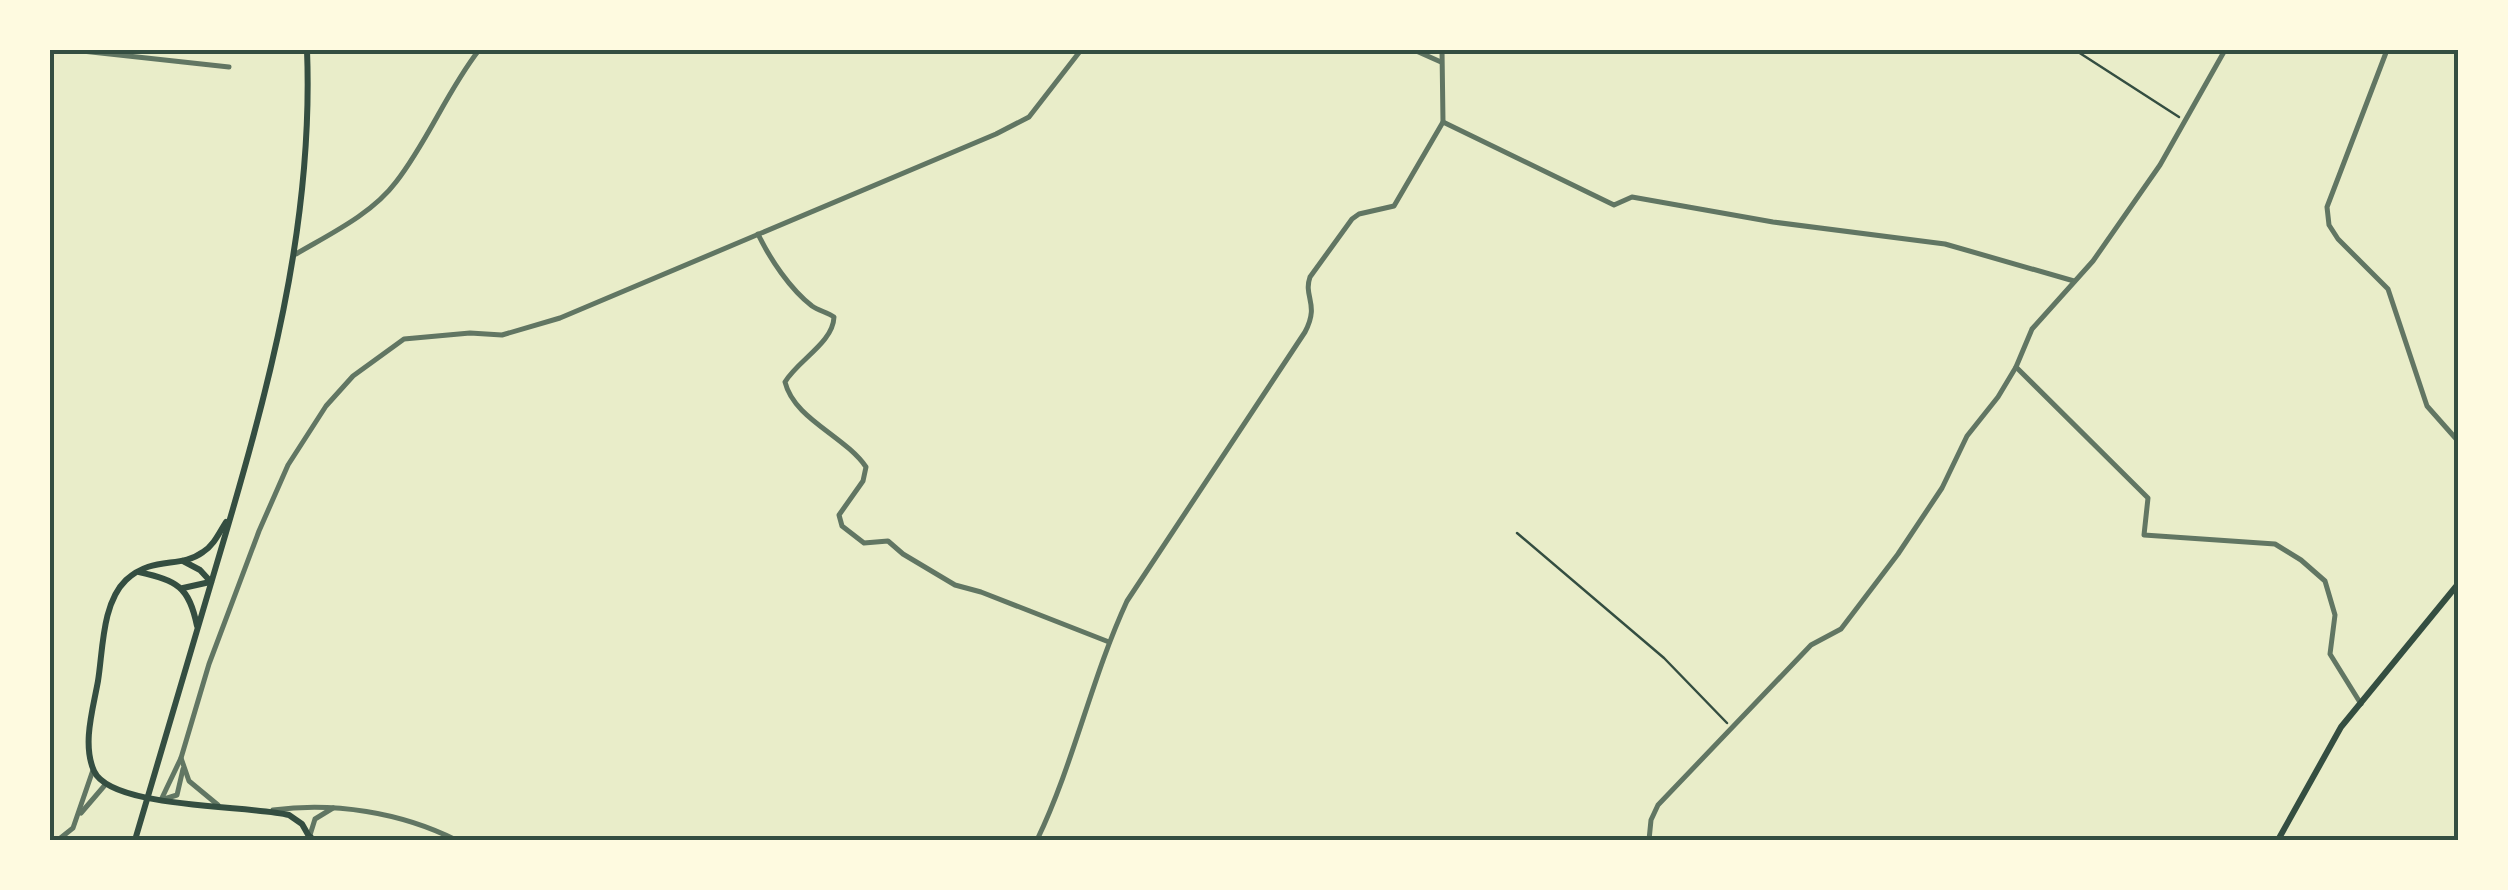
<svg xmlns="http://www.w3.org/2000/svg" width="2508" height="890" font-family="Overpass,sans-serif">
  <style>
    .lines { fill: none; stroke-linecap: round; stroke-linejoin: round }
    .path { stroke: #344e41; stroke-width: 2.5 }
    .minor { stroke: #617663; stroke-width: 5 }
    .secondary { stroke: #344e41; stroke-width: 6 }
    .trunk { stroke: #344e41; stroke-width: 8 }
    .neatline { fill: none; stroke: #344e41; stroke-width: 4 }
  </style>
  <rect width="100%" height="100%" fill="#e9edc9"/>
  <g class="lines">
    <g class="path">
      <polyline points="2075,50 2179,117"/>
      <polyline points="1517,533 1664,658 1727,723"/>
    </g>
    <g class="minor">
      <polyline points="73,50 229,67"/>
      <polyline points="1414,50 1441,62"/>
      <polyline points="2387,50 2327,207 2329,225 2338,239 2388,289 2427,406 2458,441"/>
      <polyline points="1443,122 1614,205 1632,197 1773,222 1945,244 2074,281"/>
      <path d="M 758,234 C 770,259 790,289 812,306 C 819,311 827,312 834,317 C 833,343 798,360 785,382 C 794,419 845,436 866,467 L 863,481 L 839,515 L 842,526 L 864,543 L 888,541 L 903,554 L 955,585 L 981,592 L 1109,642"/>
      <path d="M 296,254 C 330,234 372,214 396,182 C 428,141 447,91 479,50"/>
      <polyline points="2016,367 2148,498 2144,535 2275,544 2301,560 2325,581 2335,615 2330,654 2361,704"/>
      <polyline points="181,758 189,781 218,805"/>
      <polyline points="161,800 181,758 209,664 259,531 288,465 326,406 353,376 404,339 470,333 502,335 560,318 996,134 1029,117 1081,50"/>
      <polyline points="161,800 177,795 183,769"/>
      <path d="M 273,810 C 334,802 400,812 456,840"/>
      <polyline points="81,813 105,785"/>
      <polyline points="310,835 315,819 333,808"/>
      <polyline points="58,840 73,828 93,770"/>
      <path d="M 1037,840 C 1074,763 1091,679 1127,601 L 1305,332 C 1320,304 1303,297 1310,277 L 1352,219 L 1359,214 L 1394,206 L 1443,122 L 1442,50"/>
      <polyline points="1649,840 1651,820 1658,805 1811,645 1841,629 1898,554 1942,488 1967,436 1998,397 2016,367 2032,329 2093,261 2160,165 2225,50"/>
    </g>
    <g class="secondary">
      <path d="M 226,522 C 219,533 214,545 203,552 C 180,569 153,555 126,580 C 102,603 103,650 98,681 C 93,709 82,744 94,771 C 111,809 249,805 289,815 L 302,824 L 310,838"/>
      <polyline points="183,561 200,570 211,582"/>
      <path d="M 139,572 C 177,581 189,586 197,626"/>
      <polyline points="183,588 210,582"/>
      <path d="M 135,840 C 163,748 189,655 217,563 C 267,395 314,227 307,50"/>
      <polyline points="2278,840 2341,727 2458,584"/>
    </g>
    <polyline class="trunk" points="310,838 310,840"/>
  </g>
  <rect width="2508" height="890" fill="none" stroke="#fefae0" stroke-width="105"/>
  <rect x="52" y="52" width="2404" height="786" class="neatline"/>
</svg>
